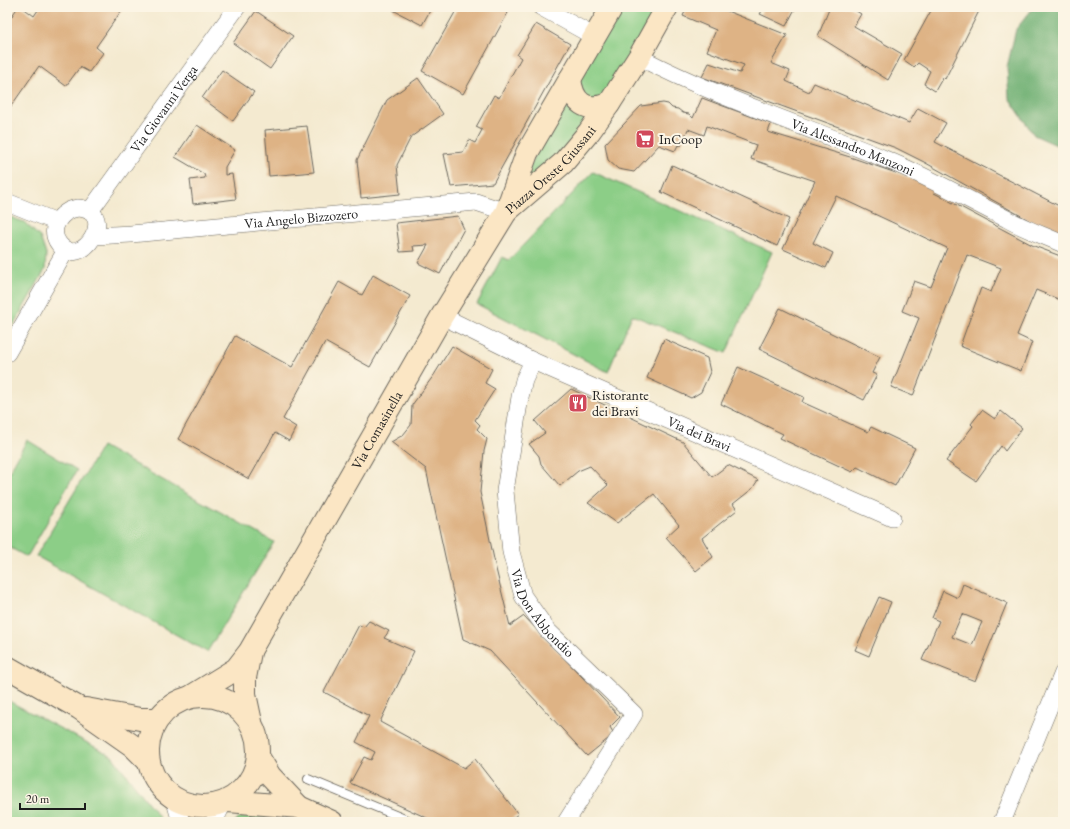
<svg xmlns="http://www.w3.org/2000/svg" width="1070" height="829" font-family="'EB Garamond',serif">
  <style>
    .green { fill: #8cce87; stroke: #547552 }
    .forest { fill: #71b174; stroke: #466648 }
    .building { fill: #deb385; fill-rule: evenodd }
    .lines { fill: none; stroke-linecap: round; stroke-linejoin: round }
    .lane-casing { stroke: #68645b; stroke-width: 10 }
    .street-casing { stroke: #68645b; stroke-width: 18 }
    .secondary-casing { stroke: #68645b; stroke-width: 24 }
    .lane { stroke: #fff; stroke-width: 8 }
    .street { stroke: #fff; stroke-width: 17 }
    .secondary { stroke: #fbe6c4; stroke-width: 22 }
    .labels { text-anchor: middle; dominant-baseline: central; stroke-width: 4; stroke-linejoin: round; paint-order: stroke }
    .street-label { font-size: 14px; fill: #1c1c1c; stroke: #fcf5e5 }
    .poi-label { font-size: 14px; fill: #1c1c1c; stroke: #fcf5e5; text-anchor: start }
  </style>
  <rect width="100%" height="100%" fill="#fcf5e5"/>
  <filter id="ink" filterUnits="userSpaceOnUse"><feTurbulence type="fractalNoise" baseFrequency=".025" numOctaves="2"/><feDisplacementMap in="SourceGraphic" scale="8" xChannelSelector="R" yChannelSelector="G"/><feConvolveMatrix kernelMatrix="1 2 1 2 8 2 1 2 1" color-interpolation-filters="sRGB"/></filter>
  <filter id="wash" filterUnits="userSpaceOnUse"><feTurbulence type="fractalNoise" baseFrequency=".012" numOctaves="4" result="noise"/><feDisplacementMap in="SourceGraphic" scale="16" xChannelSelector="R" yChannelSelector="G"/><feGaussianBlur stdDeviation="0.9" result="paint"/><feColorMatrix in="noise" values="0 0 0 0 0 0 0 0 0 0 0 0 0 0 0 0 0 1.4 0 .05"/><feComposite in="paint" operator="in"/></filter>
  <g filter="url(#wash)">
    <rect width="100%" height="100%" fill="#f4ead0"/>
    <g class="green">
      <polygon points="612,7 667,7 609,104 506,212"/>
      <polygon points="593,172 772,252 726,353 632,315 608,372 477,304 502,257 509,260"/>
      <polygon points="7,216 24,222 40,237 46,254 45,270 7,336"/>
      <polygon points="27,440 77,470 27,557 7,546 7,476"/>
      <polygon points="102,446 274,542 207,652 36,556"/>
      <polygon points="7,700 112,756 163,822 7,822"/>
      <polygon points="242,816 266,818 278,822 235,822"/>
    </g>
    <polygon class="forest" points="1034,7 1063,7 1063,148 1034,135 1009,98 1007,67 1016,29"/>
    <g id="blocks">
      <g class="building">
        <polygon points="18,7 22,7 34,16 40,7 124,7 96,47 103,53 89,72 80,67 66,86 39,66 7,112 7,23"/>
        <polygon points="394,7 432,7 422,25 393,10"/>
        <polygon points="458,7 506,7 510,9 463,94 422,71"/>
        <polygon points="687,7 717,7 787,35 771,63 790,71 786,81 809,92 814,83 909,123 918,108 946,123 935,142 1063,208 1063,237 1052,233 924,162 896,148 702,77 709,63 740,73 744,65 707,51 716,30 683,16"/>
        <polygon points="754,7 796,7 786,26 760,14 762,11"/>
        <polygon points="830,7 850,7 861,14 854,26 902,54 888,80 818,36"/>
        <polygon points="933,7 981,7 945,79 943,77 935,91 924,84 930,71 918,63 914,67 904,60"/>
        <polygon points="256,11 293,36 270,69 233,43"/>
        <polygon points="536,24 570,44 493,183 451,187 444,154 463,152 469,140 475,143 482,130 476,127 494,95 499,98 521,58 517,55"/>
        <polygon points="222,70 254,92 233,121 202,98"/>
        <polygon points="418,78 443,114 411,137 397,165 400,194 361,198 357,160 387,100"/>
        <polygon points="702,98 771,124 768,132 850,157 922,182 936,189 934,193 938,195 1034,246 1063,257 1063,301 1036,290 1017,335 1032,342 1021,371 960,346 981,288 991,292 1001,268 967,255 913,396 891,387 919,318 902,311 914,281 931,287 947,248 836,196 813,243 833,253 826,268 783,249 815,181 751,159 756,145 707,126 704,135 688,129 681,146 678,145 675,151 659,145 634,172 618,169 608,160 605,144 641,106 663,103 668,104 672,108 678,109 683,113 689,114 693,118"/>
        <polygon points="197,125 235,150 225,167 225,175 232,174 236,199 193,204 190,180 205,178 204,174 175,157"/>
        <polygon points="307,126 314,172 269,176 265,130"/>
        <polygon points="672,165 789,219 777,246 661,192"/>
        <polygon points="458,216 464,229 440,274 418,263 428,245 413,246 414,251 400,252 396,223"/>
        <polygon points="373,275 410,296 370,367 325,342 283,419 296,427 289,441 275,433 249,479 178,439 235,336 292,367 339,282 362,295"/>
        <polygon points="780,308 880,357 872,373 877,375 864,400 759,349"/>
        <polygon points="664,339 707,358 710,372 701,392 691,398 647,378"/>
        <polygon points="452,346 492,369 485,383 495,389 475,420 480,425 477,429 487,439 484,451 480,492 496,569 510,626 524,616 620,717 610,727 614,734 587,756 490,651 463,639 426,469 391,442 403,435 411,425 412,405 434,375"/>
        <polygon points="738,367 804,397 802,402 868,432 871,427 915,448 895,486 857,467 852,472 780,438 783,434 721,404"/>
        <polygon points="571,389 683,442 712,477 728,465 758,480 752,489 733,504 737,510 702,538 713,557 696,571 666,537 679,525 654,494 617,523 588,503 608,485 590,466 578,471 560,486 541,464 539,456 529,444 545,433 535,421"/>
        <polygon points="982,410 995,419 1001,411 1022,428 1005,451 1001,446 976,481 946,461 973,426 971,424"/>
        <path d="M 963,584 L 1007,603 L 975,681 L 922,660 L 939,621 L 932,618 L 943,591 L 958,598 ZM 962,614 L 982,622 L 972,645 L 952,637 Z"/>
        <polygon points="879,597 891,602 869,656 855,650"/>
        <polygon points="369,621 389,631 384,638 414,651 380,722 464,768 475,759 518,814 507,822 436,822 350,783 364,757 371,760 375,752 356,742 369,716 324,692 359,625 364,627"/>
      </g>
    </g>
  </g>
  <g filter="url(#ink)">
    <use href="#blocks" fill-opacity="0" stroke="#68645b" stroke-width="1"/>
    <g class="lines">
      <g class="lane-casing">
        <polyline id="lane" points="308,779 412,822"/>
      </g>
      <g class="street-casing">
        <g id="street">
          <polyline points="541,7 595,37"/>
          <path id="s1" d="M 639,57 C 718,98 803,125 885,159 C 927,176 967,199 1007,219 C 1025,229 1045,236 1063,244"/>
          <polyline points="7,202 57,222"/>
          <path d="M 78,208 C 120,211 81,273 59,244 C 47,229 61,210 78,208 Z"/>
          <path id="s2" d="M 90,211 L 237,7"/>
          <path id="s3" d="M 94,236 L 131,234 L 476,202 L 506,212"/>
          <path id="s4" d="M 442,316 L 533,361 L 892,518"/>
          <polyline points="7,353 66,250"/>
          <path id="s5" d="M 533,361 L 524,380 L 520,397 L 505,491 L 511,552 L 523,596 L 547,630 L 634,714 L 566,822"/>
          <polyline points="174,798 181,822"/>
          <polyline points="214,822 223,803"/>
          <polyline points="1002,822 1063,673"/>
        </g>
      </g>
      <g class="secondary-casing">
        <g id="secondary">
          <path d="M 570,79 C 573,103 586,113 609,104"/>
          <path id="s6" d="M 507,211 L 563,163 L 589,132 L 609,104 L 639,57 L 667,7"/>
          <polyline points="250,652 245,678 245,694 251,722"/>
          <polyline points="7,667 79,708 133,746 148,761"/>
          <circle cx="203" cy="751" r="55"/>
          <path id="s7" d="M 192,696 L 236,669 L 250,651 L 442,316 L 506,212 L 527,153 L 612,7"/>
          <polyline points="86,709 140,719 158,719"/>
          <polyline points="259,758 270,776 299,807"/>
          <polyline points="228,801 299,807 332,822"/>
        </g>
      </g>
      <use href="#lane" class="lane"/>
      <use href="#street" class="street"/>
      <use href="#secondary" class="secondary"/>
    </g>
  </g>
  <defs>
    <g id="supermarket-square" transform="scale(1)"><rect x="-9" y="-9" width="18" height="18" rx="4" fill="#d1495b" stroke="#fcf5e5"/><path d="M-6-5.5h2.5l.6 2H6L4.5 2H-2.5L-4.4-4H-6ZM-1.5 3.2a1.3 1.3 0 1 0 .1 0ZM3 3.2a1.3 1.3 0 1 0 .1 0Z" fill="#fff"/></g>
    <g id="restaurant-square" transform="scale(1)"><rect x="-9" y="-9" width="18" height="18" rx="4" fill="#d1495b" stroke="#fcf5e5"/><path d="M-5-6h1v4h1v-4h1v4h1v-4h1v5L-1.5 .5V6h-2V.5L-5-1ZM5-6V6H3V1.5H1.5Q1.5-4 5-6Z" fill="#fff"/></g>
  </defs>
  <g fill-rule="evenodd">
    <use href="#supermarket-square" x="645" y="139"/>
    <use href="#restaurant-square" x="578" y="403"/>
  </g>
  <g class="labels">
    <g class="street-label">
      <text stroke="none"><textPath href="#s2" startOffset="126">Via Giovanni Verga</textPath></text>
      <text stroke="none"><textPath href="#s1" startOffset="232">Via Alessandro Manzoni</textPath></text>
      <text stroke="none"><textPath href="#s6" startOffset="60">Piazza Oreste Giussani</textPath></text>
      <text stroke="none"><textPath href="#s3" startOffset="208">Via Angelo Bizzozero</textPath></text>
      <text stroke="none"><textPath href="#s7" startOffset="329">Via Comasinella</textPath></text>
      <text stroke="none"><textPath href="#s4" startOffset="283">Via dei Bravi</textPath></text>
      <text stroke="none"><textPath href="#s5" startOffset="265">Via Don Abbondio</textPath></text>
    </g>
    <g class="poi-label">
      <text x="659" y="139">InCoop</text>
      <text x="592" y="395">Ristorante<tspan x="592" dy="16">dei Bravi</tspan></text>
    </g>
  </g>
  <rect width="1070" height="829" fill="none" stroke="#fcf5e5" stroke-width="24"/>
  <path d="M20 803v6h65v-6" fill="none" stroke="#1c1c1c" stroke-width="2"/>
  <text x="26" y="803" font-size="12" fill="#1c1c1c" stroke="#fcf5e5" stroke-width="3" paint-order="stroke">20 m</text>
</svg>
